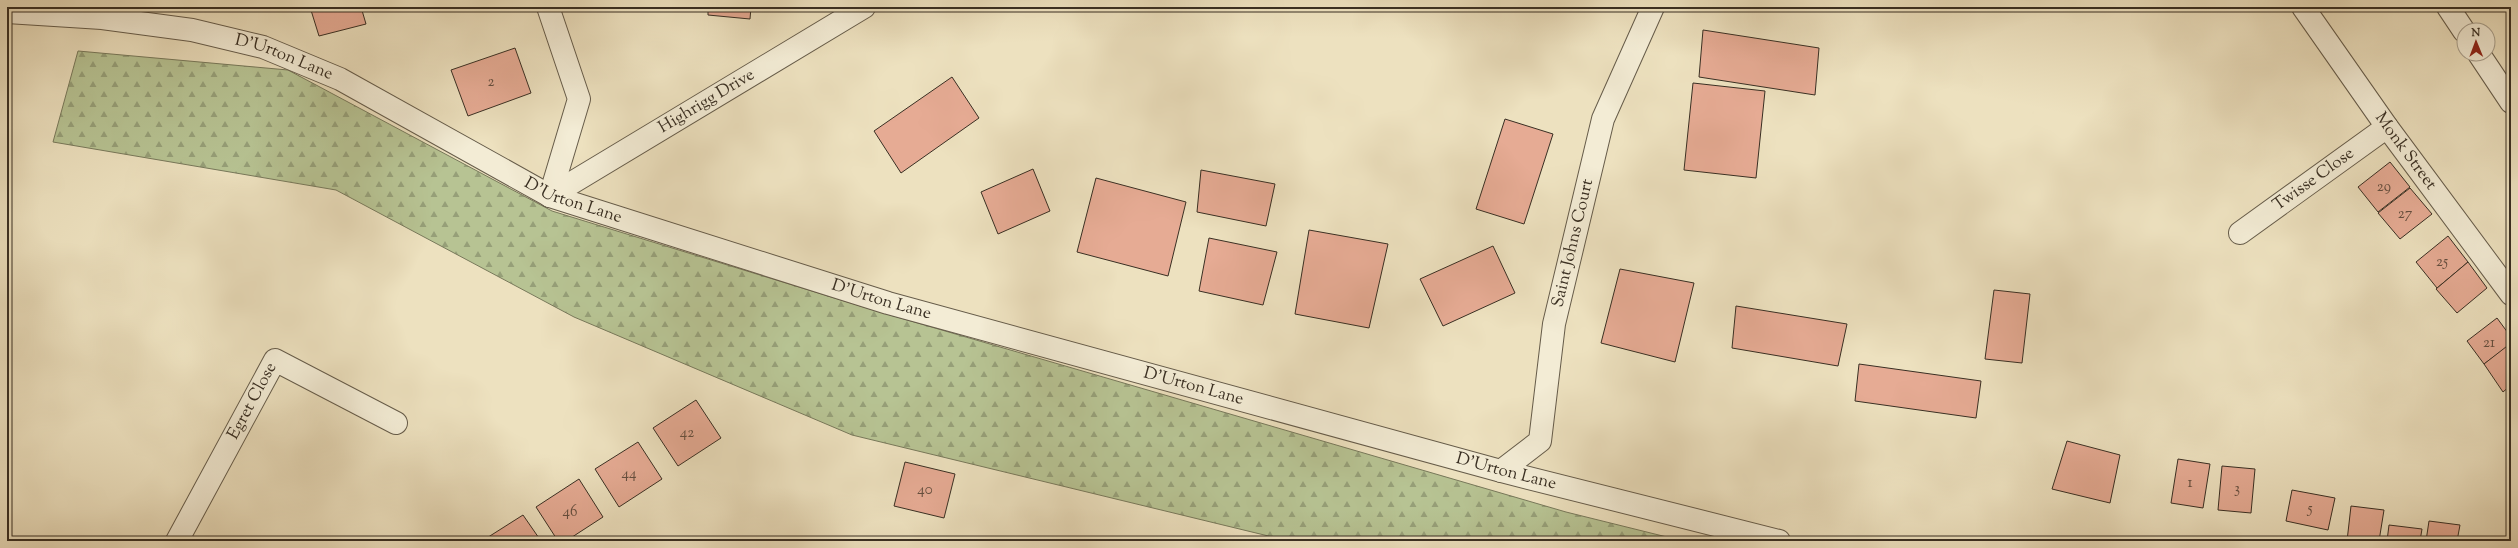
<svg xmlns="http://www.w3.org/2000/svg" width="2518" height="548" font-family="'Sorts Mill Goudy',serif">
  <style>
    .forest { fill: url(#forest-firs); stroke: #78795b }
    .building { fill: #e6ab94; stroke: #392f23 }
    .lines { fill: none; stroke-linecap: round; stroke-linejoin: round }
    .street-casing { stroke: #665c4a; stroke-width: 24 }
    .street { stroke: #f3ecd5; stroke-width: 22 }
    .labels { text-anchor: middle; dominant-baseline: central; stroke-width: 3.5; stroke-linejoin: round; paint-order: stroke }
    .number-label { font-size: 15px; fill: #644e3f }
    .street-label { font-size: 17px; fill: #392f23; stroke: #f3ecd5 }
  </style>
  <defs>
    <pattern id="forest-firs" width="22" height="20" patternUnits="userSpaceOnUse"><rect width="22" height="20" fill="#b7c393"/><path d="M5 1l3.5 6h-7zM16 11l3.5 6h-7z" fill="#969f78"/></pattern>
  </defs>
  <rect width="100%" height="100%" fill="#ede1bf"/>
  <filter id="stains"><feTurbulence type="fractalNoise" baseFrequency=".005" numOctaves="4"/><feColorMatrix values="0 0 0 0 .2 0 0 0 0 .09 0 0 0 0 .02 0 0 0 .5 -.17"/></filter>
  <radialGradient id="worn" r=".72"><stop offset=".6" stop-color="#630" stop-opacity="0"/><stop offset="1" stop-color="#630" stop-opacity=".3"/></radialGradient>
  <polygon class="forest" points="78,51 288,70 552,211 880,312 1566,512 1683,541 1289,541 852,435 574,317 336,190 53,142"/>
  <g class="building">
    <polygon points="310,7 361,7 366,24 319,36"/>
    <polygon points="597,7 645,7 645,11"/>
    <polygon points="708,7 751,7 750,19 708,15"/>
    <polygon points="1703,30 1819,48 1815,95 1699,77"/>
    <polygon points="515,48 531,93 468,116 451,70"/>
    <polygon points="952,77 979,118 901,173 874,131"/>
    <polygon points="1693,83 1765,91 1756,178 1684,170"/>
    <polygon points="1505,119 1553,134 1524,224 1476,209"/>
    <polygon points="2390,162 2410,187 2378,212 2358,187"/>
    <polygon points="1033,169 1050,211 998,234 981,192"/>
    <polygon points="1201,170 1275,184 1266,226 1197,212"/>
    <polygon points="1096,178 1186,202 1168,276 1077,252"/>
    <polygon points="2410,188 2432,214 2400,239 2378,213"/>
    <polygon points="1309,230 1388,244 1369,328 1295,314"/>
    <polygon points="2448,236 2468,262 2437,288 2416,262"/>
    <polygon points="1209,238 1277,252 1263,305 1199,291"/>
    <polygon points="1493,246 1515,293 1443,326 1420,279"/>
    <polygon points="2468,262 2487,288 2457,313 2436,289"/>
    <polygon points="1620,269 1694,283 1675,362 1601,343"/>
    <polygon points="1994,290 2030,294 2022,363 1985,359"/>
    <polygon points="1736,306 1847,324 1838,366 1732,348"/>
    <polygon points="2497,318 2511,337 2511,344 2484,364 2467,341"/>
    <polygon points="2511,343 2511,385 2503,392 2484,364"/>
    <polygon points="1859,364 1981,381 1976,418 1855,401"/>
    <polygon points="696,400 721,438 678,466 653,428"/>
    <polygon points="2067,441 2120,455 2110,503 2052,489"/>
    <polygon points="638,442 662,479 619,507 595,469"/>
    <polygon points="2178,459 2210,464 2203,508 2171,503"/>
    <polygon points="905,462 955,474 944,518 894,506"/>
    <polygon points="2222,466 2255,469 2251,513 2218,510"/>
    <polygon points="579,479 603,517 566,541 558,541 536,507"/>
    <polygon points="2292,490 2335,498 2328,530 2286,521"/>
    <polygon points="2351,506 2384,510 2379,541 2347,541"/>
    <polygon points="523,515 541,541 482,541"/>
    <polygon points="2429,521 2460,525 2457,541 2426,541"/>
    <polygon points="2389,525 2422,529 2420,541 2387,541"/>
  </g>
  <g class="lines">
    <g class="street-casing">
      <g id="street">
        <polyline points="548,7 579,99 550,196"/>
        <path id="s1" d="M 2303,7 L 2387,127 L 2511,294"/>
        <polyline points="2448,7 2464,31"/>
        <path id="s2" d="M 7,12 L 102,18 L 192,30 L 263,47 L 340,79 L 550,196 L 888,303 L 1501,471 L 1779,541"/>
        <polyline points="2479,54 2511,102"/>
        <path id="s3" d="M 550,196 L 864,7"/>
        <path id="s4" d="M 2240,233 L 2387,127"/>
        <path id="s5" d="M 1501,471 L 1540,441 L 1554,324 L 1603,119 L 1653,7"/>
        <path id="s6" d="M 177,541 L 275,360 L 396,423"/>
      </g>
    </g>
    <use href="#street" class="street"/>
  </g>
  <g class="labels">
    <g class="number-label">
      <text x="491" y="82">2</text>
      <text x="2384" y="187">29</text>
      <text x="2405" y="214">27</text>
      <text x="2442" y="262">25</text>
      <text x="2489" y="343">21</text>
      <text x="687" y="433">42</text>
      <text x="629" y="474">44</text>
      <text x="2190" y="483">1</text>
      <text x="2237" y="489">3</text>
      <text x="925" y="490">40</text>
      <text x="2310" y="509">5</text>
      <text x="570" y="512">46</text>
    </g>
    <g class="street-label">
      <text stroke="none"><textPath href="#s2" startOffset="282">D'Urton Lane</textPath></text>
      <text stroke="none"><textPath href="#s3" startOffset="183">Highrigg Drive</textPath></text>
      <text stroke="none"><textPath href="#s1" startOffset="177">Monk Street</textPath></text>
      <text stroke="none"><textPath href="#s4" startOffset="91">Twisse Close</textPath></text>
      <text stroke="none"><textPath href="#s2" startOffset="606">D'Urton Lane</textPath></text>
      <text stroke="none"><textPath href="#s5" startOffset="250">Saint Johns Court</textPath></text>
      <text stroke="none"><textPath href="#s2" startOffset="930">D'Urton Lane</textPath></text>
      <text stroke="none"><textPath href="#s2" startOffset="1254">D'Urton Lane</textPath></text>
      <text stroke="none"><textPath href="#s6" startOffset="159">Egret Close</textPath></text>
      <text stroke="none"><textPath href="#s2" startOffset="1578">D'Urton Lane</textPath></text>
    </g>
  </g>
  <rect width="2518" height="548" fill="none" stroke="#ede1bf" stroke-width="24"/>
  <rect x="8" y="8" width="2502" height="532" fill="none" stroke="#392f23" stroke-width="2"/>
  <rect x="12" y="12" width="2494" height="524" fill="none" stroke="#392f23"/>
  <g transform="translate(2476 42) rotate(359)"><circle r="19" fill="#f3ecd5" stroke="#a9a08e"/>
  <path d="M0-3L7 15L0 10L-7 15Z" fill="#8f2418"/>
  <text y="-6" font-size="11" font-weight="bold" text-anchor="middle" fill="#392f23">N</text>
  </g>
  <rect width="100%" height="100%" filter="url(#stains)"/>
  <rect width="100%" height="100%" fill="url(#worn)"/>
</svg>
